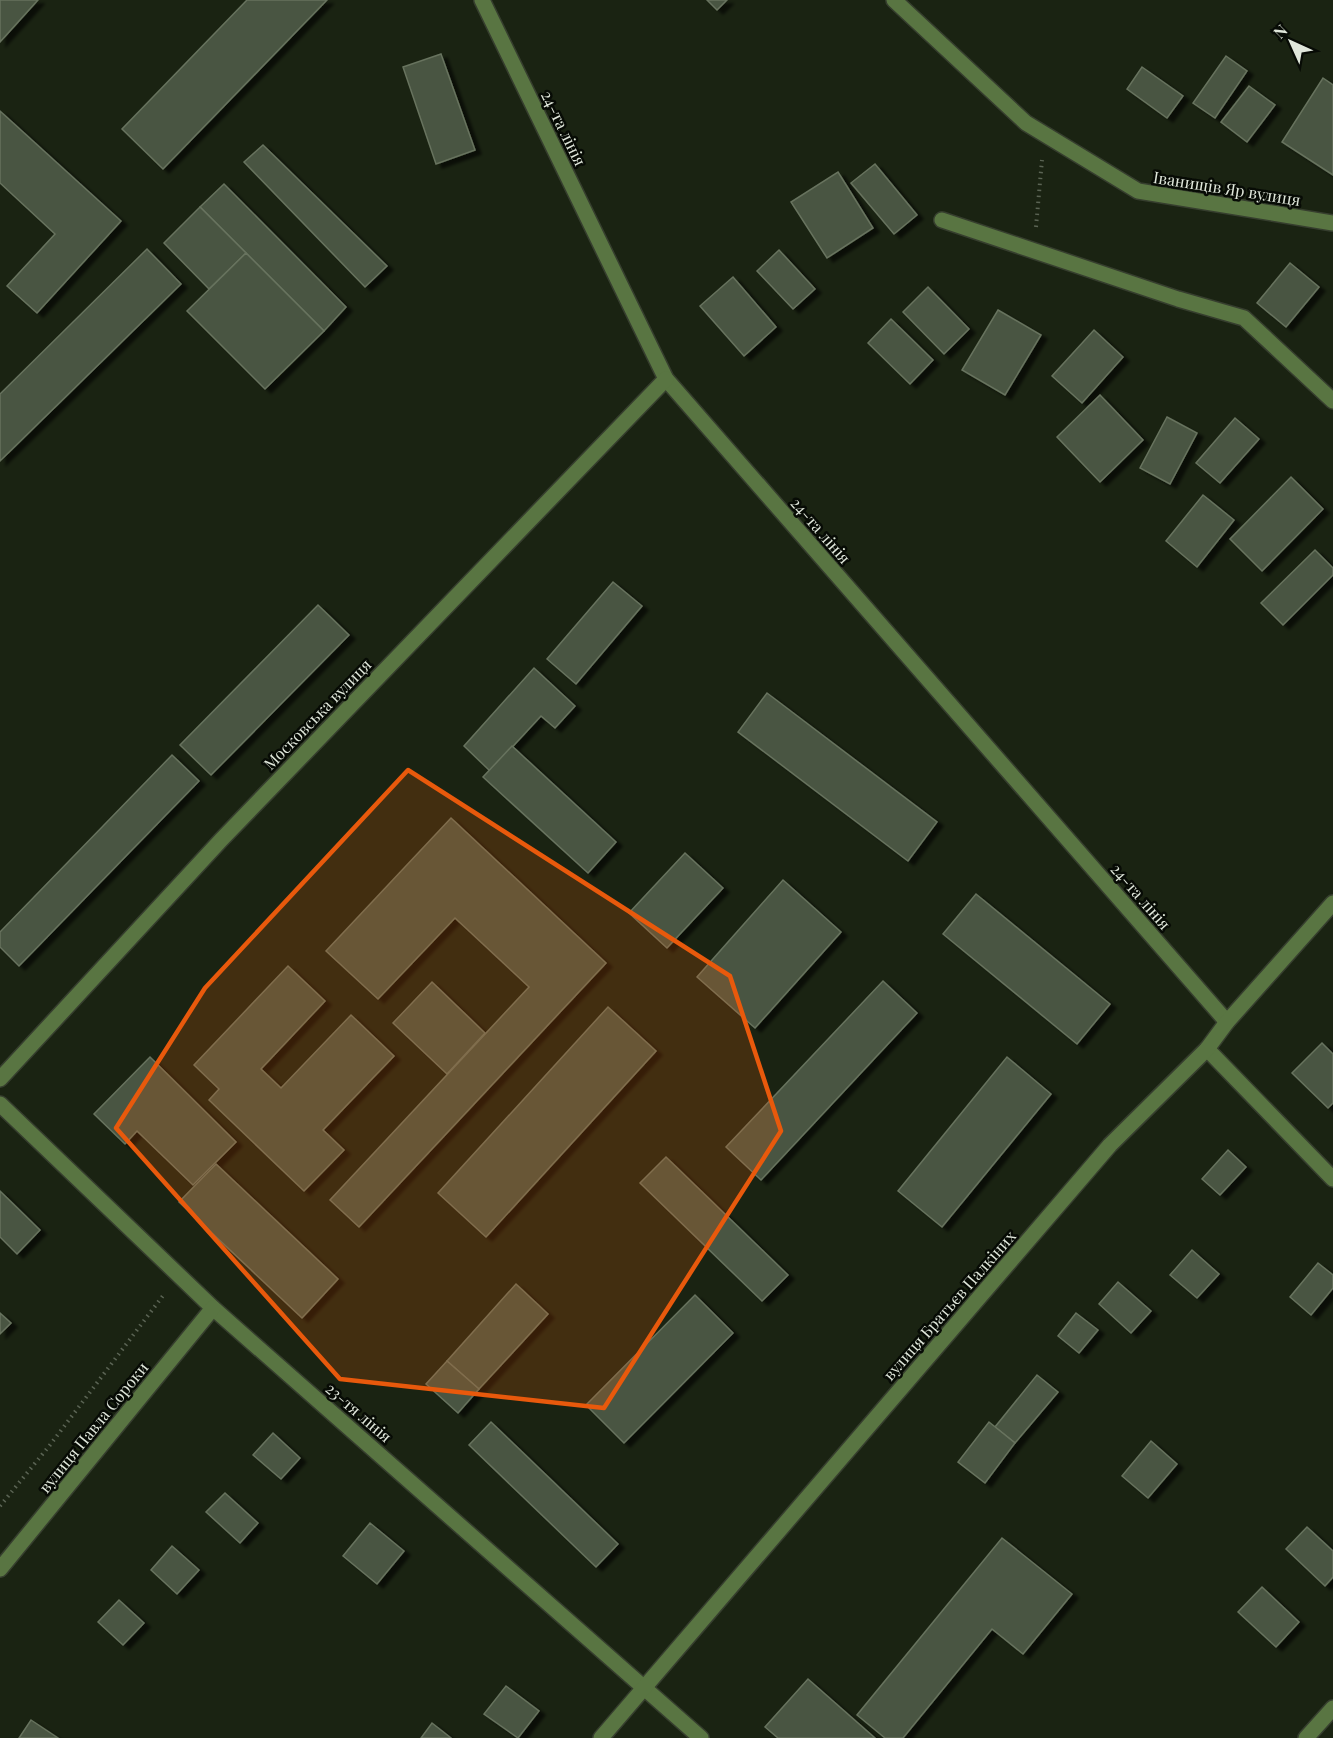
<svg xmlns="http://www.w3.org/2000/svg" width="1333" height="1738" font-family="'Playfair Display',serif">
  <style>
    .building { fill: #4a5542; stroke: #67735e; stroke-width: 1.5; filter: url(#shadow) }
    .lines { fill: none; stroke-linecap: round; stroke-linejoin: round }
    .minor-casing { stroke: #363e2e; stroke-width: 18 }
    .path { stroke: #5b6454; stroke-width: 4; stroke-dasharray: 1.5 4.5; stroke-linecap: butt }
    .minor { stroke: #597542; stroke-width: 15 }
    .marked { fill: #e8590c; fill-opacity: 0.2; stroke: #e8590c; stroke-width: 4.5; stroke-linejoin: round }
    .labels { text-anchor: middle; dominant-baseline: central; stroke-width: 5; stroke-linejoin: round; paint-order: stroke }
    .street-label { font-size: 16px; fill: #e0e7db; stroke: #070b05 }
  </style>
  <defs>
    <filter id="shadow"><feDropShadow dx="6" dy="4" stdDeviation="1.5" flood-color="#0009"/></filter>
  </defs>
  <rect width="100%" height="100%" fill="#1a2312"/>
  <g class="building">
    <polygon points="0,0 38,0 0,42"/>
    <polygon points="247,0 327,0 163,169 122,129"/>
    <polygon points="707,0 727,0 717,10"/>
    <polygon points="441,54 475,150 436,164 403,67"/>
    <polygon points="1226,56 1247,71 1215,118 1193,103"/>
    <polygon points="1142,67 1183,96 1167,118 1127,89"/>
    <polygon points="1323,78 1333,85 1333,175 1282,142"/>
    <polygon points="1249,86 1275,105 1247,142 1221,122"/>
    <polygon points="0,111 121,221 37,313 7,286 55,234 0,183"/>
    <polygon points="263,145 387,266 365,287 244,162"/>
    <polygon points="875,164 917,215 894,234 851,183"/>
    <polygon points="838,172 873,228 827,258 791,202"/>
    <polygon points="224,184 346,307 324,331 200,207"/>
    <polygon points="200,207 246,253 209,289 164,243"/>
    <polygon points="147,249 181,284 0,461 0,394"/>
    <polygon points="779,250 815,289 793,309 757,271"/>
    <polygon points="246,253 324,331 265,389 187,311"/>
    <polygon points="1290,263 1319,287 1286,327 1257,303"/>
    <polygon points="733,277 776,327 744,356 700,306"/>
    <polygon points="928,287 969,329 944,354 903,312"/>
    <polygon points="998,310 1041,335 1005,395 962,370"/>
    <polygon points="891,319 933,360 910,384 868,343"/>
    <polygon points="1094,330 1123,357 1082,403 1052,376"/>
    <polygon points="1100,395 1143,440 1100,482 1057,437"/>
    <polygon points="1167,417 1197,433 1170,484 1140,468"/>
    <polygon points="1235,418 1259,439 1220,483 1196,463"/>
    <polygon points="1291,477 1323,509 1262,571 1230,539"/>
    <polygon points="1203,495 1234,520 1197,567 1166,541"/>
    <polygon points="1315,550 1333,568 1333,575 1283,625 1261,603"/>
    <polygon points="613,582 642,606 576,684 547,659"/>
    <polygon points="318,605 349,635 211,775 180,745"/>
    <polygon points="534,668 575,706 555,728 541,716 490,771 464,746"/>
    <polygon points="767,693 937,822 908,861 738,732"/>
    <polygon points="512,746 616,842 588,873 483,777"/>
    <polygon points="172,755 199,781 19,966 0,947 0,932"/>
    <polygon points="451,818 606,963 359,1227 330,1200 529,987 455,918 378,999 326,951"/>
    <polygon points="685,853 723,888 667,948 629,913"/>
    <polygon points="783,880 841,932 755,1028 697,977"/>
    <polygon points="976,894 1110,1004 1077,1044 943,934"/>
    <polygon points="288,966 325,1001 261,1069 281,1088 351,1015 394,1056 323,1130 344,1150 304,1191 209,1100 219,1089 194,1065"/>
    <polygon points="883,981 917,1013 761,1180 726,1147"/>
    <polygon points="432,982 485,1033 447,1074 393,1023"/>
    <polygon points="608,1007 656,1051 486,1237 438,1193"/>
    <polygon points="1322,1043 1333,1054 1333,1103 1328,1108 1292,1073"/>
    <polygon points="150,1057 236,1142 193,1185 137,1131 125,1144 94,1114"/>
    <polygon points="1007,1057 1051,1094 942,1227 898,1191"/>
    <polygon points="1228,1150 1246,1167 1220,1195 1202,1179"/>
    <polygon points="666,1157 788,1275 762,1301 640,1183"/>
    <polygon points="216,1164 338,1279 302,1318 179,1202"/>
    <polygon points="0,1191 40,1230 17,1254 0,1237"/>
    <polygon points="1192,1250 1219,1274 1197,1298 1170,1275"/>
    <polygon points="1318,1263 1333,1275 1333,1288 1311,1315 1290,1297"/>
    <polygon points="1118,1282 1151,1311 1131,1333 1099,1304"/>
    <polygon points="516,1284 548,1314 479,1389 447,1361"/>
    <polygon points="695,1295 733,1333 624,1443 586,1405"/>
    <polygon points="0,1313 11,1323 0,1334"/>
    <polygon points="1076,1313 1098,1330 1079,1353 1058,1336"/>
    <polygon points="447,1361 479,1389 458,1413 426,1384"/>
    <polygon points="1037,1375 1058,1392 1015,1443 995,1427"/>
    <polygon points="491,1422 618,1544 596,1567 469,1445"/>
    <polygon points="989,1422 1015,1443 985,1483 958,1462"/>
    <polygon points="273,1433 300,1458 281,1479 253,1455"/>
    <polygon points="1151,1441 1177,1464 1148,1498 1122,1476"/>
    <polygon points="225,1493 258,1523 240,1543 206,1512"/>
    <polygon points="370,1523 404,1551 377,1584 343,1556"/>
    <polygon points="1307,1527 1333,1551 1333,1577 1325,1586 1286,1549"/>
    <polygon points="1002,1538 1072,1594 1023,1654 992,1629 903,1738 885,1738 857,1715"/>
    <polygon points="172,1546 199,1570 177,1594 151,1570"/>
    <polygon points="1262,1587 1299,1622 1276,1647 1238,1612"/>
    <polygon points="119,1600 144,1623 123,1645 98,1622"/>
    <polygon points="808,1679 875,1738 778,1738 765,1727"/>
    <polygon points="506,1686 539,1711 518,1738 484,1714"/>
    <polygon points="31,1720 58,1738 19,1738"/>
    <polygon points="432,1723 451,1738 421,1738"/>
  </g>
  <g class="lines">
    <g class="minor-casing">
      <g id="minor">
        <polyline points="482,0 666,379 1227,1022"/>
        <polyline points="894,0 1026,123 1138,191 1333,223"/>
        <polyline points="942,220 1178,299 1244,318 1333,401"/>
        <polyline points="1207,1049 1333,1179"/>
        <polyline points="0,1079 221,840 666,379"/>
        <polyline points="0,1104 213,1308 701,1738"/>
        <polyline points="0,1569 213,1308"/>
        <polyline points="601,1738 1110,1145 1207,1049 1227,1022 1333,903"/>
        <polyline points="1306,1738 1333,1708"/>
      </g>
    </g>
    <g class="path">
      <polyline points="1036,227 1042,160"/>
      <polyline points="0,1506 50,1445 165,1293"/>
    </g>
    <use href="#minor" class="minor"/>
  </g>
  <path class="marked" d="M 408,770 L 730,976 L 781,1131 L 604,1408 L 340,1379 L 116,1128 L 205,988 Z"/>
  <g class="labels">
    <g class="street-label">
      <text transform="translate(564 128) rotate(64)">24-та лінія</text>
      <text transform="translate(1227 188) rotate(9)">Іванищів Яр вулиця</text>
      <text transform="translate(821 530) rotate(49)">24-та лінія</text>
      <text transform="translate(317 714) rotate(-46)">Московська вулиця</text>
      <text transform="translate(1141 896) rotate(49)">24-та лінія</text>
      <text transform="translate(949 1305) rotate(-49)">вулиця Братьєв Палкіних</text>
      <text transform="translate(359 1412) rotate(41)">23-тя лінія</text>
      <text transform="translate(93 1427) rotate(-51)">вулиця Павла Сороки</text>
    </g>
  </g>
  <g transform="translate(1291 42) rotate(315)" stroke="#070b05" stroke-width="4.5" paint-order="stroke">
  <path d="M0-4.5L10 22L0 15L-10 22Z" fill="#e0e7db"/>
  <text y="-9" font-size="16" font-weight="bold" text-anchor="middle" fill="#e0e7db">N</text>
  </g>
</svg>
